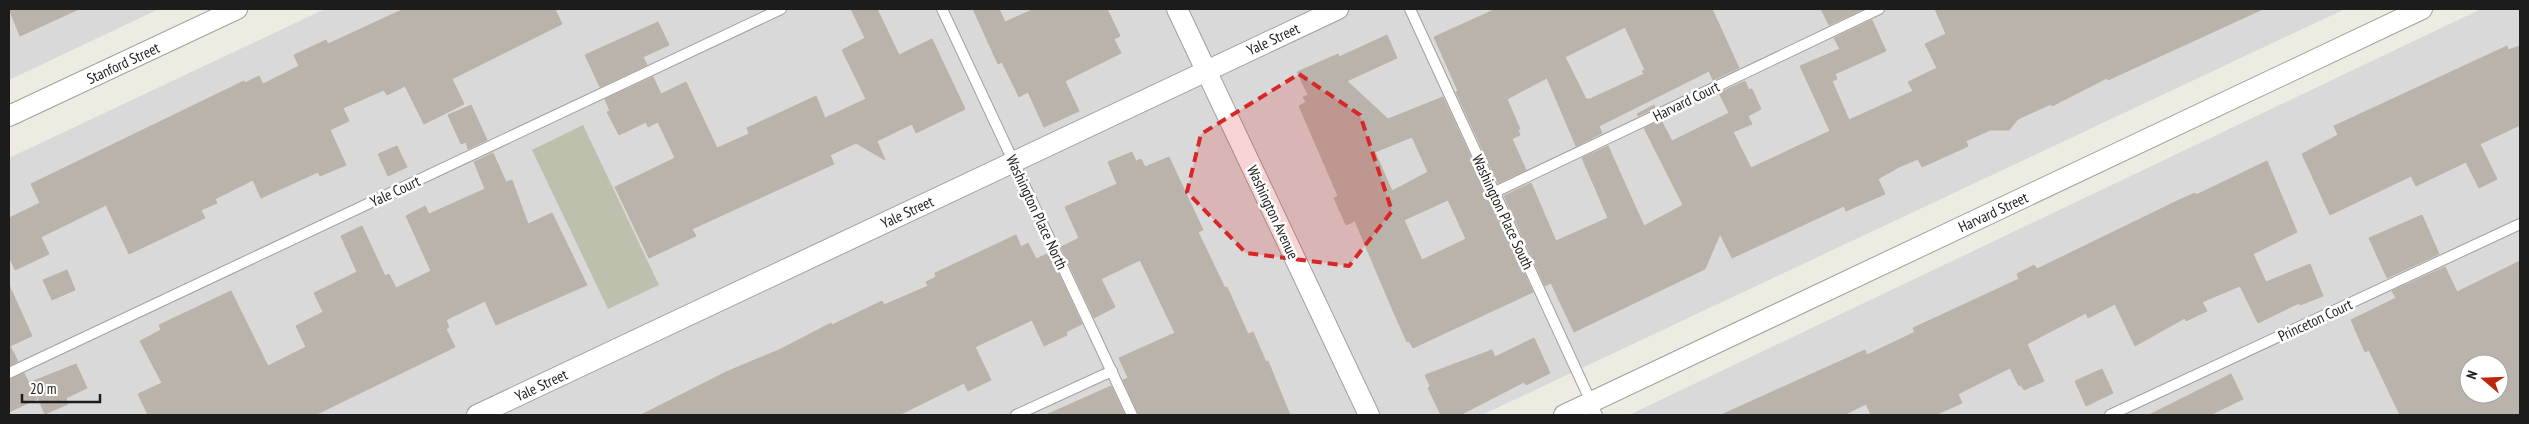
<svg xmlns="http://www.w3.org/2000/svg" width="2529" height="424" font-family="'PT Sans Narrow',sans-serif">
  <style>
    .residential { fill: #dad9d9; fill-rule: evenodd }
    .construction { fill: #bec0ae }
    .building { fill: #b9b3ac; stroke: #bdb3a5; fill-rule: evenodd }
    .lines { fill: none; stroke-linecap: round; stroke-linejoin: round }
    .lane-casing { stroke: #a0a0a0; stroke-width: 12 }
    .street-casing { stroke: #a0a0a0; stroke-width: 22 }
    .lane { stroke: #fff; stroke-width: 10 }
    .street { stroke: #fff; stroke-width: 20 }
    .marked { fill: #d62828; fill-opacity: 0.2; stroke: #d62828; stroke-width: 4; stroke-dasharray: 10 6; stroke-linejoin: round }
    .labels { text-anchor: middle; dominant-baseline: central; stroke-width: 5; stroke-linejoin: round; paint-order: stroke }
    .street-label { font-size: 15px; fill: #1c1c1c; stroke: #fff }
  </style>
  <rect width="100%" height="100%" fill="#edebe2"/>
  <g class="residential">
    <polygon points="9,9 159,9 9,80"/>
    <polygon points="325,9 2345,9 1482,415 9,415 9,158"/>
    <path d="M 2481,9 L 2520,9 L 2520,415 L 1629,415 ZM 2469,364 L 2499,364 L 2499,394 L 2469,394 Z"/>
  </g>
  <polygon class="construction" points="583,125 659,285 608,309 532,150"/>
  <g class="building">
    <polygon points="9,9 79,9 20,36"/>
    <polygon points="404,9 555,9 562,24 452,79 464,104 424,124 405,86 387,95 384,90 343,108 349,121 330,130 346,165 320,176 318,172 261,198 253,180 215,199 217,203 201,210 205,218 129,254 106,205 41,237 49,254 15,270 9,256 9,218 40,203 31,184 244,81 245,83 259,76 263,84 299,66 294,55 326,40 328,44"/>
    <polygon points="851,9 877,9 899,55 932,39 965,109 916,133 912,124 877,141 885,160 856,143 830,155 834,164 692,229 696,236 649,258 615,187 675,158 658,122 648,127 646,122 619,135 607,112 610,111 605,99 653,77 661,94 686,82 717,148 749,134 747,128 816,96 825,118 866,99 842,50 865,38"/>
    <polygon points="973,9 999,9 1005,22 1034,9 1107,9 1120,36 1114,39 1121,53 1065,81 1079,111 1044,127 1028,92 1019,97 1002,62 998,64"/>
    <path d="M 1496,9 L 1712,9 L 1739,68 L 1713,80 L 1709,71 L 1599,126 L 1602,133 L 1576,146 L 1547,78 L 1507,99 L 1520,129 L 1518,130 L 1520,135 L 1512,139 L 1526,170 L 1498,183 L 1456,92 L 1458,91 L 1434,37 ZM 1625,27 L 1645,70 L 1642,71 L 1644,74 L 1590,99 L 1586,99 L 1565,57 Z"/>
    <polygon points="1821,9 1864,9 1829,25"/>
    <polygon points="1935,9 2263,9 2108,80 2107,78 2052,106 2051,104 2018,119 2009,130 1990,130 1966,141 1968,146 1964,148 1922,167 1918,159 1899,167 1878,179 1885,194 1846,211 1844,206 1732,258 1720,234 1705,269 1574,332 1551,283 1545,286 1504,196 1531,183 1556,241 1608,218 1582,158 1608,146 1644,226 1683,205 1644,128 1661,120 1672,141 1729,113 1719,93 1745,81 1749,90 1752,89 1761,109 1748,116 1752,124 1733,132 1751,168 1830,131 1800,66 1840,49 1834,38 1872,20 1886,51 1835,74 1837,79 1832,81 1849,120 1913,91 1908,82 1937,68 1925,44 1946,34"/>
    <polygon points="658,22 669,45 643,57 647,65 600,87 585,55"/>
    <path d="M 1387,35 L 1397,58 L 1347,81 L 1388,119 L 1443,97 L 1533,292 L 1413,348 L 1409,341 L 1407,342 L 1394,313 L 1355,221 L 1346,225 L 1334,198 L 1338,196 L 1299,106 L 1306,102 L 1303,97 L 1308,95 L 1297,72 L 1338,54 L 1339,57 ZM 1412,137 L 1428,172 L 1392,191 L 1375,152 ZM 1448,200 L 1466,239 L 1422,260 L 1404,220 Z"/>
    <polygon points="2507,46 2508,50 2520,46 2520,125 2480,144 2497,179 2479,188 2466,162 2416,186 2411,176 2330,215 2302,154 2338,135 2334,126"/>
    <polygon points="471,105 487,140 468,149 466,142 461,144 448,115"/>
    <polygon points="1654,105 1655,108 1638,116 1637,114"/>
    <polygon points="397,146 407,167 388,176 378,154"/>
    <polygon points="1132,152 1136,161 1141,159 1145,167 1169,157 1203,230 1198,232 1225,288 1227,287 1248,334 1253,332 1266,362 1268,361 1290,415 1139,415 1123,380 1128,378 1119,358 1175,333 1140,260 1101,279 1115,307 1094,318 1061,247 1079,238 1065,207 1117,184 1108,162"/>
    <polygon points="493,153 506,182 512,180 528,224 552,213 587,285 496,325 485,301 446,320 449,327 446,329 455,347 315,415 148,415 138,394 162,383 140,341 161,330 159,325 231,291 268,366 306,347 296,326 323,312 314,293 357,272 341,236 362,226 385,276 389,274 396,288 431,271 406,216 425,206 429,214 485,189 474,162"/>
    <polygon points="2267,161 2297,232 2253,254 2266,282 2310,264 2323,296 2300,305 2299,303 2258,323 2240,286 2202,302 2207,311 2186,321 2185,318 2135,346 2115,304 2088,318 2086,313 2027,344 2044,381 2024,390 2021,385 2019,386 2010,368 1958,394 1962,403 1935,415 1871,415 1866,404 1844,415 1721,415 1865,350 1867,355 1915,332 1913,328 2019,279 2017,274 2034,265 2037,269 2177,201 2195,193 2196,195"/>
    <polygon points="2422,215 2439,254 2387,278 2369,238"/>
    <polygon points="1016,235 1021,247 1028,243 1036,259 1049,253 1082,324 1066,332 1067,335 1044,346 1032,320 975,347 991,380 968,391 964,383 899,415 641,415 726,372 781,349 831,323 832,325 882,301 884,305 928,286 926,282 936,277 935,273"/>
    <path d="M 2520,261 L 2520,415 L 2400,415 L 2369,350 L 2365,352 L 2351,320 L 2396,298 L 2392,291 L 2445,267 L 2457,292 ZM 2469,364 L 2499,364 L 2499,394 L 2469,394 Z"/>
    <polygon points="67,270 75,290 52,300 43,280"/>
    <polygon points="9,285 32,336 10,346 18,361 9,366"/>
    <polygon points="1534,338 1550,373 1526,385 1524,382 1460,415 1441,415 1428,388 1430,386 1425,375 1492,350 1495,357"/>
    <polygon points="76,364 87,388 66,398 68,404 45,414 31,382"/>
    <polygon points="2102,369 2113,393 2086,406 2075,381"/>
    <polygon points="24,373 37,399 9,412 9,380"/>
    <polygon points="2231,374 2243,399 2210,415 2149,415"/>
    <polygon points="1111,386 1125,415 1046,415"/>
  </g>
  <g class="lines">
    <g class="lane-casing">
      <g id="lane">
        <polyline points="942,9 1132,415"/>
        <polyline points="1410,9 1597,415"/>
        <polyline points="1493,193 1879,9"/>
        <polyline points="9,373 781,9"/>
        <polyline points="1016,415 1112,371"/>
        <polyline points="2110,415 2520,224"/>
      </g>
    </g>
    <g class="street-casing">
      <g id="street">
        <polyline points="1177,9 1369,415"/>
        <polyline points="9,116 237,9"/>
        <polyline points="477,415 1338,9"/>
        <polyline points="1564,415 2422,9"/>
      </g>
    </g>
    <use href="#lane" class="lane"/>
    <use href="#street" class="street"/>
  </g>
  <path class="marked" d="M 1299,74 L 1360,115 L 1392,211 L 1349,266 L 1246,253 L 1187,192 L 1201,134 Z"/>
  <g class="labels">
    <g class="street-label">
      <text transform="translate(1273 39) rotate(-25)">Yale Street</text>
      <text transform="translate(123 63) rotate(-25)">Stanford Street</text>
      <text transform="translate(1686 101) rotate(-26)">Harvard Court</text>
      <text transform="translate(395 191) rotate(-25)">Yale Court</text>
      <text transform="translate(907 212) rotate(-25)">Yale Street</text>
      <text transform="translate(1037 212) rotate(65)">Washington Place North</text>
      <text transform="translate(1273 212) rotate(65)">Washington Avenue</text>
      <text transform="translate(1503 212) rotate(65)">Washington Place South</text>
      <text transform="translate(1993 212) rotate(-25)">Harvard Street</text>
      <text transform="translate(2315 320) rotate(-25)">Princeton Court</text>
      <text transform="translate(541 385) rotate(-25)">Yale Street</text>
    </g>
  </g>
  <rect width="2529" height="424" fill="none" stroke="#1c1c1c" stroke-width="20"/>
  <g transform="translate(2484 379) rotate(289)"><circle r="24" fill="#ffffff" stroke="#a4a4a4"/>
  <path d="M0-4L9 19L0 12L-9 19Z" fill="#bb260c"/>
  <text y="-8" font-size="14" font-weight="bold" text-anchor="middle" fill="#1c1c1c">N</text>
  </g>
  <path d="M22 394v8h78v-8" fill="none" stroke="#1c1c1c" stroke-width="2.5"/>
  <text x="30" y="394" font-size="15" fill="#1c1c1c" stroke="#ffffff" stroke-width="4" paint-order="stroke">20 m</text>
</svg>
